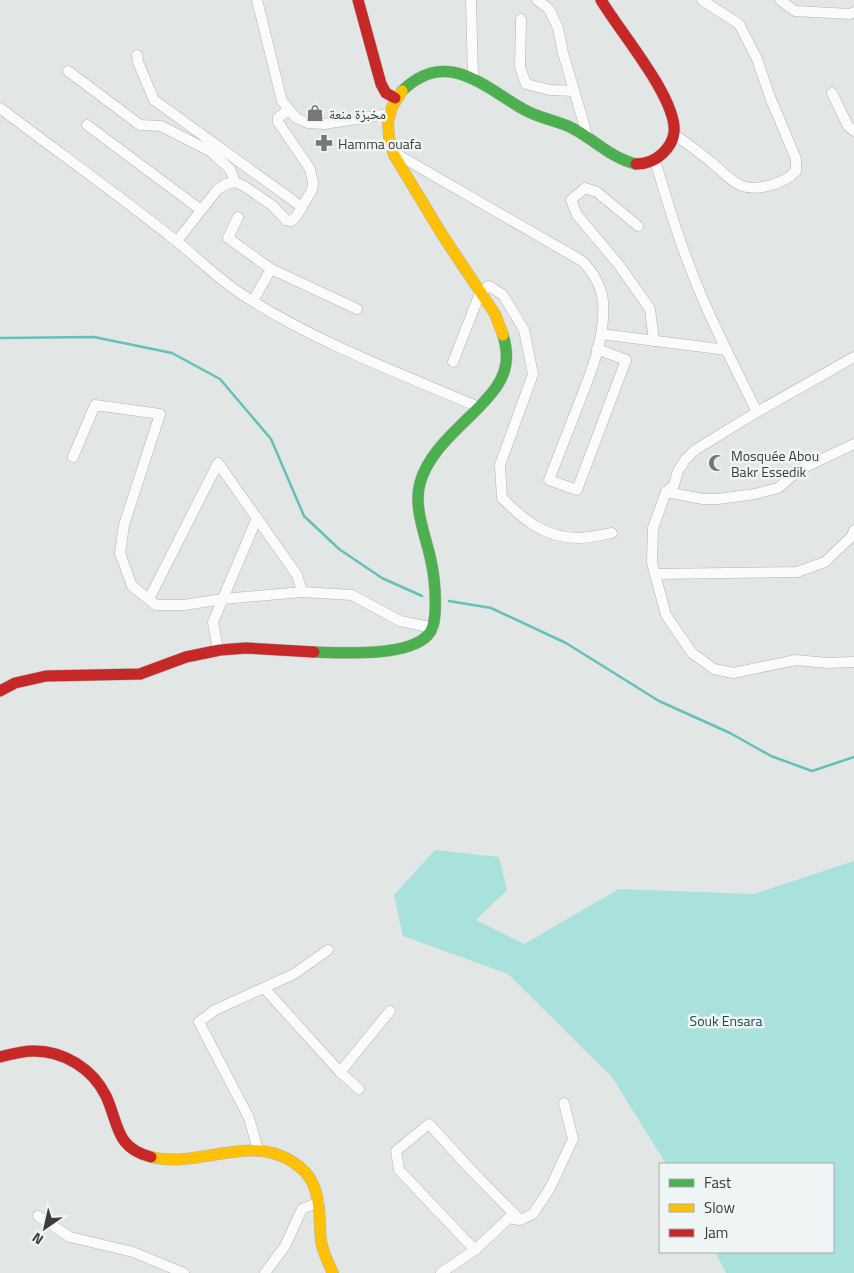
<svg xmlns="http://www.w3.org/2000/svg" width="854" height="1273" font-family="'Titillium Web','Noto Naskh Arabic',sans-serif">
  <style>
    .green { fill: #a9e2dd }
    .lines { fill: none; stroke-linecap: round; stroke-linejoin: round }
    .stream { stroke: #65c0bb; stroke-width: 2.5 }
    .street-casing { stroke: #b2b4b4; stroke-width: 11 }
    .fast-casing { stroke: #b2b4b4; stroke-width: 12 }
    .slow-casing { stroke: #b2b4b4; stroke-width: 12 }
    .jam-casing { stroke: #b2b4b4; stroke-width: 12 }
    .street { stroke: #fbfbfb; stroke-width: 10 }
    .fast { stroke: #4caf50; stroke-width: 11 }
    .slow { stroke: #ffc107; stroke-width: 11 }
    .jam { stroke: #c62828; stroke-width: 11 }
    .labels { text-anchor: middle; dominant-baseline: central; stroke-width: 5; stroke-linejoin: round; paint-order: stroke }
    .poi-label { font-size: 14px; fill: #3b3d3d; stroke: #eff4f4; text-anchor: start }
    .park-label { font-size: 14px; fill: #194d4a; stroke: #eff4f4 }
  </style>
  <rect width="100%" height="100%" fill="#e2e6e5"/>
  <polygon class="green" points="435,850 499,857 507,890 476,920 524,944 619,889 754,894 854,861 854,1273 726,1273 715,1252 833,1252 833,1164 666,1164 612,1077 508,974 403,936 394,895"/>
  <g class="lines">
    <g class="stream">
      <polyline points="0,338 94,337 172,353 220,379 271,439 304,516 339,549 382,578 422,596"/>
      <polyline points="449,601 491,608 566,643 659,701 730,733 771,756 812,771 854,757"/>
    </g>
    <g class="street-casing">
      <g id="street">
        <polyline points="257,0 282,101 296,118 308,123 324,124 388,114"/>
        <polyline points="471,0 473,77"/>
        <polyline points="537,0 549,9 558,28 563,53 588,138"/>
        <polyline points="780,0 795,11 850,14 854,12"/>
        <polyline points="521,19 520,67 526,84 550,90 574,91"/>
        <polyline points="137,55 138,62 154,100 302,207"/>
        <polyline points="68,71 140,125 161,126 210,151 230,169 235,182"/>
        <polyline points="832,93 848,126 854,131"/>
        <path d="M 0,108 C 58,152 118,195 175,240 C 199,259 220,281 246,297 C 318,343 401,374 479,407"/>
        <polyline points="87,125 201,210"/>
        <path d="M 674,134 C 686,143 699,152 711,162 C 720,169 728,179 738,184 C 754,193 784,184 796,171 L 796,159 L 770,97 L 757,59 L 739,24 L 702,0"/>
        <path d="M 393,152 L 582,261 C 593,272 601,285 603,301 C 606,338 590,375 577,408 C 568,432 558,456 549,480 L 577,490 L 626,360 L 597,349"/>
        <path d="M 655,160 C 665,194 675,229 688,262 C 707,314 733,363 757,412"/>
        <polyline points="238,217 228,238 271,269 357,309"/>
        <polyline points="638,226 597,192 585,188 571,200 577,215 619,265 650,309 654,341"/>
        <polyline points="177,241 217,190 226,184 235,182 244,186 273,206 286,220 291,221 296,217 312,190 313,183 310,169 278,122 278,118 288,110"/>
        <polyline points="253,301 271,269"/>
        <polyline points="601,334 727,350"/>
        <polyline points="854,357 757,412 695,450 685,460 678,471 674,485 666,492 653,528 652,563 666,615 692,653 714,669 733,673 796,660 828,663 854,662"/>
        <path d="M 453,362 L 480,293 L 489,286 L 503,295 L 524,330 L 533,374 L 500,465 L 502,498 C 524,520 544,537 577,538 C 588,538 601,535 612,533"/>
        <polyline points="73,457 95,405 160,414 124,525 120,553 132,586 156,605 184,605 223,599 302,592 297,575 218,463 149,599"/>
        <polyline points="666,492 703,499 718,499 755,494 778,488 799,470 854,444"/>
        <polyline points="655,574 797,572 825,562 852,536 854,530"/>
        <polyline points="302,592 352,595 400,621 434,628"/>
        <polyline points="218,650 213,622 257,518"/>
        <polyline points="264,988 340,1072 359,1089"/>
        <polyline points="340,1072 390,1011"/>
        <polyline points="258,1150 249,1118 199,1022 215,1010 294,974 328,950"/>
        <polyline points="38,1216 70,1237 133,1252 184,1273"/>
        <polyline points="475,1250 399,1170 396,1151 429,1124 472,1171 520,1220"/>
        <polyline points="265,1273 285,1246 302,1209 319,1202"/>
        <polyline points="441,1273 475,1250 509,1218 520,1220 533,1214 550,1188 573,1139 564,1103"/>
      </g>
    </g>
    <g class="fast-casing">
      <g id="fast">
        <path d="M 402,91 C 446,48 483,86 523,109 C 538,118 555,120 570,127 C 593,138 610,158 636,164"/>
        <path d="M 314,652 C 343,653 408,657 428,635 C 434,629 434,621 435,614 C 436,595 435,579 431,561 C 426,536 413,508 420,483 C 429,450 461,427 483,403 C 492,393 502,382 505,368 C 508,357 506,345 503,335"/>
      </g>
    </g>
    <g class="slow-casing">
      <g id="slow">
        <polyline points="402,91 392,107 388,122 389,137 394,155 443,236 495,314 503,335"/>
        <path d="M 151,1157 C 198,1169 250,1133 293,1162 C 302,1168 309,1174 313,1184 C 321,1202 319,1222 321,1241 C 323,1252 328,1263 333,1273"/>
      </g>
    </g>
    <g class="jam-casing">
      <g id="jam">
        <polyline points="358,0 381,84 386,93 395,98"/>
        <path d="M 601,0 C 619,31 678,99 674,133 C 673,141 668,148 663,153 C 655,161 646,164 636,164"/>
        <polyline points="0,691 15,683 46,676 140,674 186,657 220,650 246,648 314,652"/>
        <path d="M 0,1057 C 11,1054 23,1051 34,1051 C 64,1051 93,1069 106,1096 C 119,1124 115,1148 151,1157"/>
      </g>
    </g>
    <use href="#street" class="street"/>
    <use href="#fast" class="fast"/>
    <use href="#slow" class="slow"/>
    <use href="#jam" class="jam"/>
  </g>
  <defs>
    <g id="shop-bare" transform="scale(1.35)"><path d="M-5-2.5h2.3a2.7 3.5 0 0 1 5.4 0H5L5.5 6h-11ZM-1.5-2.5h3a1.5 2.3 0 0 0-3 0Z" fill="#757878" stroke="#eff4f4" stroke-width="2.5" paint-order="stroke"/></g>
    <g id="pharmacy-bare" transform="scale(1.35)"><path d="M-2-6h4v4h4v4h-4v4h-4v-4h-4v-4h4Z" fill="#757878" stroke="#eff4f4" stroke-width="2.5" paint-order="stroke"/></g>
    <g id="mosque-bare" transform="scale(1.35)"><path d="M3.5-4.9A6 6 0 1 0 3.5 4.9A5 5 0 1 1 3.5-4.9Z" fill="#757878" stroke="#eff4f4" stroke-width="2.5" paint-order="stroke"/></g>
  </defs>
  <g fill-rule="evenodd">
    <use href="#shop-bare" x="315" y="113"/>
    <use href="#pharmacy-bare" x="324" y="143"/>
    <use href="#mosque-bare" x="717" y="463"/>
  </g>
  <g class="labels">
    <g class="poi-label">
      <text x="329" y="113">مخبزة منعة</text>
      <text x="338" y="143">Hamma ouafa</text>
      <text x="731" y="455">Mosquée Abou<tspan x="731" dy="16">Bakr Essedik</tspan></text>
    </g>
    <g class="park-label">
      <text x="726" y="1020">Souk Ensara</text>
    </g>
  </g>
  <rect x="659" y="1163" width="175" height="90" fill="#eff4f4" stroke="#a7abab"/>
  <rect x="669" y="1179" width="25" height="8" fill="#4caf50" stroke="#a7abab"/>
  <text x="704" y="1188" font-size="15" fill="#3b3d3d">Fast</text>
  <rect x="669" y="1204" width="25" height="8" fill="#ffc107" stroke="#a7abab"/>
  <text x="704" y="1213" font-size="15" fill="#3b3d3d">Slow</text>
  <rect x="669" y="1229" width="25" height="8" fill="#c62828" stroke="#a7abab"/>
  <text x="704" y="1238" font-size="15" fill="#3b3d3d">Jam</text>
  <g transform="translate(45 1228) rotate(214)" stroke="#eff4f4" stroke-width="4" paint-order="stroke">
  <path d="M0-4L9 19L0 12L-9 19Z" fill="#3b3d3d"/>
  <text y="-8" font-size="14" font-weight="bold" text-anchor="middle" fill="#3b3d3d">N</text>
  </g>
</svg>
